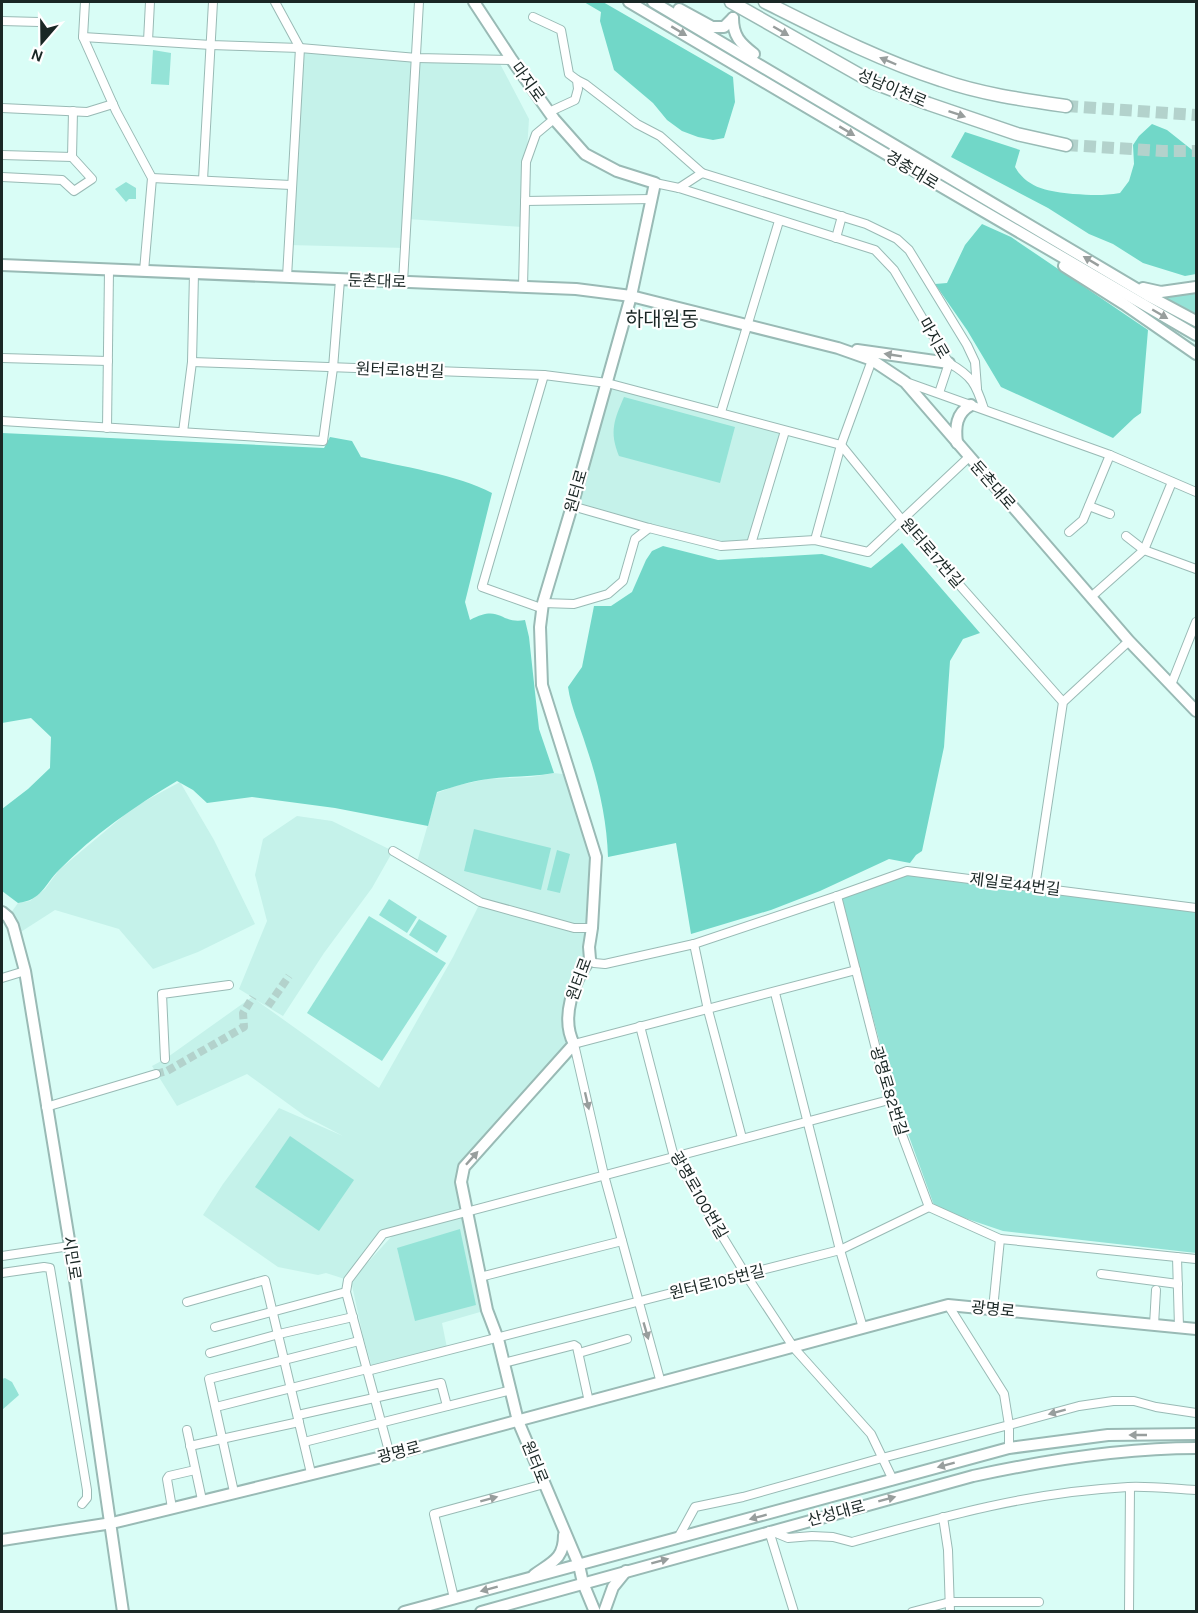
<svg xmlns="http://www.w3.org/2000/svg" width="1198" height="1613" font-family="Karla,'Noto Sans KR',sans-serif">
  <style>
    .built { fill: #c5f2ea }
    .green { fill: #94e3d7 }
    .forest { fill: #71d7c8 }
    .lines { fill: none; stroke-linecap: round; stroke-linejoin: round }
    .minor-tunnel { stroke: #b3d2cc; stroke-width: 8; stroke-dasharray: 8 4; stroke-linecap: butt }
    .highway-tunnel { stroke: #b3d2cc; stroke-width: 12; stroke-dasharray: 12 6; stroke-linecap: butt }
    .minor-casing { stroke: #99bab5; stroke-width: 10 }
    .major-casing { stroke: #99bab5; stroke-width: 14 }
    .highway-casing { stroke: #99bab5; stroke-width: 15 }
    .minor { stroke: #fff; stroke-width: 8 }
    .major { stroke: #fff; stroke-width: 10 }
    .highway { stroke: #fff; stroke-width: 12 }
    .oneway { fill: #989e9d }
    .labels { text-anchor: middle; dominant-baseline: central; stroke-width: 4.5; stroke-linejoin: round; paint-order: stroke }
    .street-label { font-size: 16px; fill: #1a2725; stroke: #fff }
    .quarter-label { font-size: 20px; fill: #1a2725; stroke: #fff }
  </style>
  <rect width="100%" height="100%" fill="#d9fdf6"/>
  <g class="built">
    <polygon points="300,48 498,60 529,119 522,227 408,219 405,248 289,245"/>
    <polygon points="607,383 785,431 751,544 721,546 572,506"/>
    <polygon points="554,773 570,775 596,857 590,959 570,1003 571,1048 463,1171 467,1212 383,1234 348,1280 326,1273 318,1275 278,1267 203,1215 223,1184 279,1108 343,1136 305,1116 247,1074 177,1106 152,1066 165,1059 252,997 239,989 267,921 255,875 263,839 297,816 332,821 393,851 372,888 324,953 283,1016 256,1000 379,1088 453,957 480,903 417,862 437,793 455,786 487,779 531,777"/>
    <polygon points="180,782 214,840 255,924 198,952 153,969 119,929 55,910 16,935 8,917 18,903 30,901 45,889 59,870 134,807"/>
    <polygon points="465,1215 487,1310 442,1323 447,1348 372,1367 363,1336 351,1281 392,1236"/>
  </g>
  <g class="green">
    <polygon points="153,50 171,53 169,85 151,84"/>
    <polygon points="126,182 136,188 136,199 129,199 126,202 115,189"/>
    <polygon points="1196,291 1196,315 1156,295"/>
    <path d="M 624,397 L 735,427 L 720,483 L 619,456 C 609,432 614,420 624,397 Z"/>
    <polygon points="474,829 551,848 541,890 464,871"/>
    <polygon points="557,850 570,854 560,893 547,890"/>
    <polygon points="907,871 1196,910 1196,1253 1003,1231 935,1208 894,1095 841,899"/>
    <polygon points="389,899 417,917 407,933 379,915"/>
    <polygon points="369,916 446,963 382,1061 307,1013"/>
    <polygon points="419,919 447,936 437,953 409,935"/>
    <polygon points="290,1136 354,1180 319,1231 255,1187"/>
    <polygon points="460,1229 476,1305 415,1321 397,1248"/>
    <polygon points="5,1378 12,1382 19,1395 2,1410 2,1379"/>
  </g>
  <g class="forest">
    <polygon points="584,2 603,2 733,77 735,102 724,138 713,140 698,137 682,131 667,120 653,103 614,70 600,21 601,12"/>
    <path d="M 1152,124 L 1167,130 L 1196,153 L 1196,274 L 1185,276 L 1143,263 L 1113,244 L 1089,234 L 1048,208 L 951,157 L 965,132 L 1020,150 L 1015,167 C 1028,189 1049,191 1073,194 C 1091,195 1102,196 1120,193 L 1129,181 L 1134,164 L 1133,145 L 1139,136 Z"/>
    <polygon points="982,224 1011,237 1148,330 1141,413 1134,418 1113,438 1001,387 967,330 935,284 947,283 965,245"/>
    <path d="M 2,433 L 324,448 L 330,437 L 352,441 L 361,457 C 399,466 459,475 492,493 L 465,602 L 470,620 C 501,603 500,625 525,620 L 529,637 L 539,729 L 554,773 C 532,777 510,776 488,779 C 470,781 453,787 437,792 L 428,826 L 335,808 L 252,797 L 207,803 L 193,790 L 177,781 C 135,806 93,835 59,870 C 44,885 42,900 18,903 L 2,891 L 2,809 L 28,789 L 50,768 L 51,737 L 31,718 L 2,723 Z"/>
    <path d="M 902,543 L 980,633 L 963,639 L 950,661 L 944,747 L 922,851 L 916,855 L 910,863 L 889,859 L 820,891 L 771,910 L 691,934 L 676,843 L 608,857 C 607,820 598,781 586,746 C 580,726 571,708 568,687 L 582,667 L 594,606 L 611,606 L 632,592 L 646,560 L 652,551 L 663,546 L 718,560 L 822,554 L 871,568 Z"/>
  </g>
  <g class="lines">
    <g class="minor-tunnel">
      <polyline points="268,1006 289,976"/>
      <polyline points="156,1074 167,1071 244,1027 243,1013 253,997"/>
    </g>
    <g class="highway-tunnel">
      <polyline points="1066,106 1196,115"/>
      <polyline points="1066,145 1163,151 1196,151"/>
    </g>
    <g class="minor-casing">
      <g id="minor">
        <polyline points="85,2 83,37 116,111 152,178 144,271"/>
        <polyline points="275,2 300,48 287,277"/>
        <polyline points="533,17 561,30 569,74 577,80 578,89 575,100 549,112"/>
        <polyline points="2,21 39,22"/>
        <polyline points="83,37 211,45 300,48 417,58 512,60"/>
        <polyline points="148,41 150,2"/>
        <polyline points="577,80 585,84 637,124 660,136 702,173"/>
        <polyline points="2,108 87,112 113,104"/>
        <polyline points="2,155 72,157 73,111"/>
        <polyline points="2,177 62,180 74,191 92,179 72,157"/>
        <polyline points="152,178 291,185"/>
        <polyline points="203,180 213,2"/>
        <polyline points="655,183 679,188 875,250 894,270 949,363 939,393"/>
        <polyline points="679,188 702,173 866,224 897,239 909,250 967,345 975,362 977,388"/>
        <polyline points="525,201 652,199"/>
        <polyline points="836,238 842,216"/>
        <polyline points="403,282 419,2"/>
        <polyline points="523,287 526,162 536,134 554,119"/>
        <polyline points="2,358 108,361"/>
        <polyline points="192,362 544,375 607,383 841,445 902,520 1063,702"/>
        <path d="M 949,363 C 972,376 976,384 984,409"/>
        <polyline points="906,382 1110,455 1196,492"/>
        <polyline points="721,412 779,221"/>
        <polyline points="2,421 323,441 333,368 340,280"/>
        <polyline points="107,428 109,270"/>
        <polyline points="183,432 192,362 194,273"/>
        <polyline points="572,506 649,528 721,546 815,540 868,552 969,457"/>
        <polyline points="1089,506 1110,514"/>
        <polyline points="1069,532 1083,520 1110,455"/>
        <polyline points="1126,536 1144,550 1196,569"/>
        <polyline points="815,540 841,445 872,360"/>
        <polyline points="751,544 785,431"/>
        <polyline points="1091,597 1144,550 1172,482"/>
        <polyline points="543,603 574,604 608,594 623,581 635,539 649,528"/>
        <polyline points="541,608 482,587 544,375"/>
        <polyline points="1171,685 1196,622"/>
        <polyline points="393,851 480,902 574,928 592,928"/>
        <polyline points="1035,887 1063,702 1129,641"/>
        <polyline points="837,896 889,1100 929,1207 1000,1239 1196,1259"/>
        <polyline points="694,944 708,1010 742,1138"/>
        <polyline points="590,959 594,963 605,964 694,944 837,896 907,871 1196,908"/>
        <polyline points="2,978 25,971"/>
        <polyline points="775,993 840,1250 863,1328"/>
        <polyline points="640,1026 674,1157 746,1275 794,1348 871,1434 893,1480"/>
        <polyline points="165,1059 162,994 229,985"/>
        <polyline points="46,1107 156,1074"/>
        <polyline points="2,1256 70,1246"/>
        <polyline points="1177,1257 1179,1327"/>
        <polyline points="2,1273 44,1267 50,1268 87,1490 87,1498 82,1504"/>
        <polyline points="1101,1274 1178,1284"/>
        <polyline points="480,1277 622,1241"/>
        <polyline points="187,1302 265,1280 311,1473"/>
        <polyline points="993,1309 1000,1239"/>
        <polyline points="1154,1325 1156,1290"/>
        <polyline points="215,1327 346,1292"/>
        <polyline points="210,1353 279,1334 353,1317"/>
        <polyline points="579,1353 627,1339"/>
        <polyline points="504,1363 574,1345 577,1347 589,1402"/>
        <polyline points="367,1371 840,1250 929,1207"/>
        <polyline points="661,1383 604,1175 574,1044 856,970"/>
        <polyline points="216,1407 367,1369"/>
        <polyline points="298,1415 441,1383 447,1406"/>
        <polyline points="187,1430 202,1500"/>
        <polyline points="304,1442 511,1390"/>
        <polyline points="190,1446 299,1422"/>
        <polyline points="1009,1448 1009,1425 1079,1406 1113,1401 1134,1401 1156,1407 1196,1413"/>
        <polyline points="390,1455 346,1292 348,1280 383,1234 889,1100"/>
        <polyline points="234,1492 209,1379 359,1341"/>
        <polyline points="172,1508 167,1479 169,1476 195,1470"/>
        <polyline points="943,1517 948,1550 950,1612"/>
        <polyline points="769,1531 794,1612"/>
        <path d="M 771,1531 L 788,1538 L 812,1536 L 833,1537 L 852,1542 C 945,1516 1030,1492 1128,1487 C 1151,1486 1174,1489 1196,1490"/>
        <polyline points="678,1538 695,1507 743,1497 882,1458 1009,1425 1004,1394 948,1305"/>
        <polyline points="454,1598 434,1514 544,1484"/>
        <polyline points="912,1612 950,1602 1039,1602"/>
        <polyline points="1129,1612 1130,1487"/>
      </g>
    </g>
    <g class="major-casing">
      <g id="major">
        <path d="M 474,2 L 512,60 L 554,119 L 585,154 L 617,171 L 655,183 L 631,296 L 572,506 L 543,603 L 540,627 L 542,685 L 596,857 L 592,928 L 589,947 L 590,959 C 574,981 560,1018 574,1044 L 464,1167 L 461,1182 L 487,1310 L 498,1339 L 518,1421 L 579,1565 L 583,1583 L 595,1612"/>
        <polyline points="629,2 930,180 1196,335"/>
        <polyline points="653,2 1147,295 1196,321"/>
        <polyline points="679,9 712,27 724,27 733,18"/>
        <path d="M 733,18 C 733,36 740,43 754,54"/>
        <polyline points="2,265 576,289 631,296 838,348 872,360 905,382 1129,641 1196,711"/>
        <polyline points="1064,266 1124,304 1196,354"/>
        <polyline points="1143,288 1161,292 1196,287"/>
        <polyline points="857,350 949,363"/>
        <path d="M 957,443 C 955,427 956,413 971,405"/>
        <polyline points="2,912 8,917 13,926 25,971 70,1246 123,1612"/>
        <polyline points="2,1540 112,1523 390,1455 948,1305 1196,1329"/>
        <path d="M 534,1575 C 552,1562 564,1559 564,1535"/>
        <polyline points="404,1612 1009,1448 1108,1435 1196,1434"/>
        <path d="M 481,1612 L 973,1476 C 1047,1460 1121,1448 1196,1448"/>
        <polyline points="604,1612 613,1587 626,1571"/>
      </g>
    </g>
    <g class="highway-casing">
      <g id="highway">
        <polyline points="731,2 872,82 929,104 1017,134 1066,145"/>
        <path d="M 765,2 C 823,31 879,60 941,80 C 981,94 1024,100 1066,106"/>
      </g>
    </g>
    <use href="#minor" class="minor"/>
    <use href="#major" class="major"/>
    <use href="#highway" class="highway"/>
  </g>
  <defs><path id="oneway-solid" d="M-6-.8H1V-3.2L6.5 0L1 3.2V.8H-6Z" transform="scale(1.5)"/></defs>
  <g class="oneway">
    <use href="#oneway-solid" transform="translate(679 31) rotate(31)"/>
    <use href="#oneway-solid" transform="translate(781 31) rotate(30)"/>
    <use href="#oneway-solid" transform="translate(888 61) rotate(-157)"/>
    <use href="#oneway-solid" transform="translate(957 114) rotate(19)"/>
    <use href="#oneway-solid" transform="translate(847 131) rotate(31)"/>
    <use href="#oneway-solid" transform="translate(1091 261) rotate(-149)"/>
    <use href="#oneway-solid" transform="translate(1160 314) rotate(30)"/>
    <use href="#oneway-solid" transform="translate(893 355) rotate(-171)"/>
    <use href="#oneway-solid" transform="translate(587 1101) rotate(77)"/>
    <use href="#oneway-solid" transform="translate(472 1158) rotate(-48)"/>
    <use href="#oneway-solid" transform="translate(646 1331) rotate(74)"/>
    <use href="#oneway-solid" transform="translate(1057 1412) rotate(165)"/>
    <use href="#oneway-solid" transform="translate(1138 1435) rotate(180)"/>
    <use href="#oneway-solid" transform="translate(946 1465) rotate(165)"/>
    <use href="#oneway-solid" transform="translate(489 1499) rotate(-15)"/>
    <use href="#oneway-solid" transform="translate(887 1499) rotate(-15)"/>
    <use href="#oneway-solid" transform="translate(758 1517) rotate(165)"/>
    <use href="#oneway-solid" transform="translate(660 1561) rotate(-15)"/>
    <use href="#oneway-solid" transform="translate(489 1589) rotate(165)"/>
  </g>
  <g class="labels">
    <g class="street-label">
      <text transform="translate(528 82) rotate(54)">마지로</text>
      <text transform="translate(892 88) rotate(23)">성남이천로</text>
      <text transform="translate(912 170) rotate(31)">경충대로</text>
      <text transform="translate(377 281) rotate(2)">둔촌대로</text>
      <text transform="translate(934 338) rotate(60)">마지로</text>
      <text transform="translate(400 370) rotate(2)">원터로18번길</text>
      <text transform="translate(993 485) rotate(49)">둔촌대로</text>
      <text transform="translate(576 491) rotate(-74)">원터로</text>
      <text transform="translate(932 553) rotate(49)">원터로17번길</text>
      <text transform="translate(1015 884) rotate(7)">제일로44번길</text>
      <text transform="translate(579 979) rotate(-70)">원터로</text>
      <text transform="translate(889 1091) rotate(73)">광명로82번길</text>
      <text transform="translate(699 1195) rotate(60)">광명로100번길</text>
      <text transform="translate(72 1258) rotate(81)">시민로</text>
      <text transform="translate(717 1282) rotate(-14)">원터로105번길</text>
      <text transform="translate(993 1309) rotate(6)">광명로</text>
      <text transform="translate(399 1452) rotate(-15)">광명로</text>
      <text transform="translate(535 1462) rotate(68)">원터로</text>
      <text transform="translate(836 1513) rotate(-15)">산성대로</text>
    </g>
    <g class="quarter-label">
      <text x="662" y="319">하대원동</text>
    </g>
  </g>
  <rect width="1198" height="1613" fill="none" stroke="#1a2725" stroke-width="6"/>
  <g transform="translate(42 42) rotate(200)" stroke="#ffffff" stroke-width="4.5" paint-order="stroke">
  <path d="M0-4.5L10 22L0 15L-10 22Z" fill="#1a2725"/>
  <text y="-9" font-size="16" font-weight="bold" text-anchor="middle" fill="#1a2725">N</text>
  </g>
</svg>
